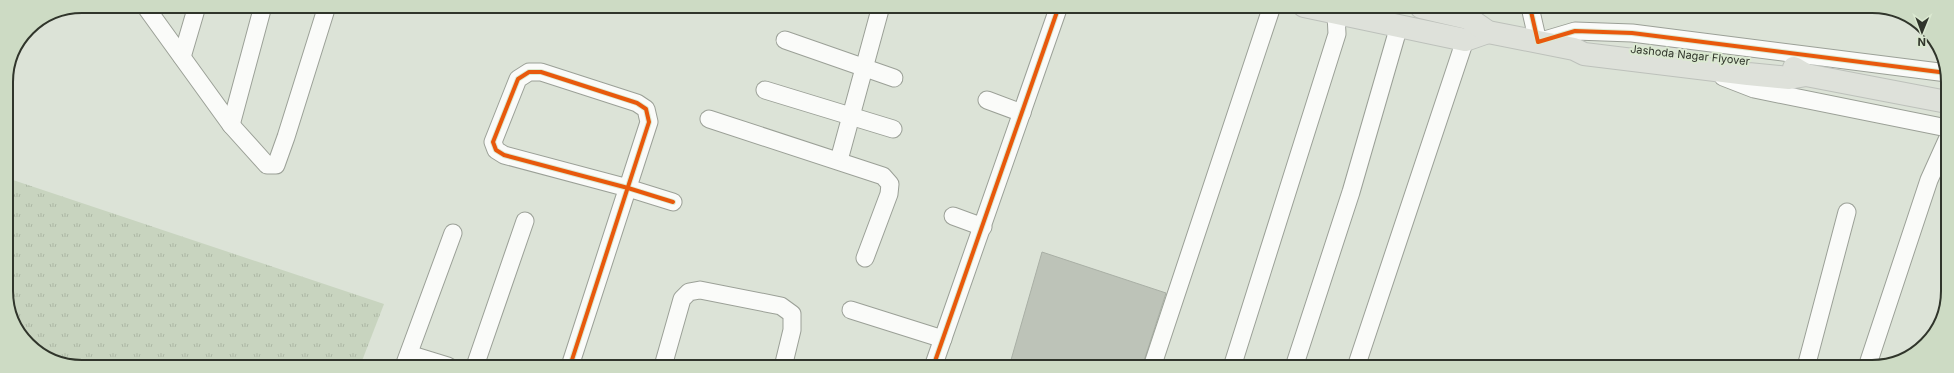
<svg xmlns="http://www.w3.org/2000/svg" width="1954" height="373" font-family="Inter,sans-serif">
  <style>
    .grass { fill: url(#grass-tufts) }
    .building { fill: #bdc3b8; stroke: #a9afa5 }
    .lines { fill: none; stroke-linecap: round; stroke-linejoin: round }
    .minor-casing { stroke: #9ba097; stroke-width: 19 }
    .major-casing { stroke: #bdc1bb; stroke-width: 24 }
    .minor { stroke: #fafbf9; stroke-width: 17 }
    .major { stroke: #dee1da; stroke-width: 22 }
    .cycleway-casing { stroke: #dbe9d1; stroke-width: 6 }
    .cycleway { stroke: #e8590c; stroke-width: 4 }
    .labels { text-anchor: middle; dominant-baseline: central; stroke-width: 4; stroke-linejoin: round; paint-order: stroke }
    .street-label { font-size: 11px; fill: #30352b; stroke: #dbe9d1 }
    .rim { fill: none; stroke: #30352b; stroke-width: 2 }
  </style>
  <defs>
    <pattern id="grass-tufts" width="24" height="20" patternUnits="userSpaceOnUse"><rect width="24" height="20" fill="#c8d4bf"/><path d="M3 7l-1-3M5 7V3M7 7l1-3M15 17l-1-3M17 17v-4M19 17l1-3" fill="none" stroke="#acb7a4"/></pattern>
  </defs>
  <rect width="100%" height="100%" fill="#dce3d7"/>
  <polygon class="grass" points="7,178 384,304 360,366 72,366 32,348 8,306"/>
  <polygon class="building" points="1042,252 1166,293 1142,367 1009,367"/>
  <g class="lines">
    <g class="minor-casing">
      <g id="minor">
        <polyline points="145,6 231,125 267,165 276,165 286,137 327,6"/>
        <polyline points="1530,7 1538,42 1575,31 1632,33 1947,73"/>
        <polyline points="785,40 894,78"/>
        <polyline points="182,57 197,6"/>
        <polyline points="1723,77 1754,89 1947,128"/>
        <polyline points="765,90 893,129"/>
        <polyline points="987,100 1022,113"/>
        <polyline points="709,119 883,176 890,184 889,194 865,258"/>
        <polyline points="231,125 263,6"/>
        <polyline points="839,160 881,6"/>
        <polyline points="953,216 983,227"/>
        <polyline points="851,310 943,339"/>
        <polyline points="409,354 448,366"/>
        <polyline points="404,366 453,233"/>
        <polyline points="475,366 525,221"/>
        <polyline points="570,366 649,122 646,109 637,103 541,72 529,72 518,79 493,142 496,150 504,155 628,188 673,202"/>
        <polyline points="663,366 682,299 689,292 700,290 781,306 792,314 792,330 783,367"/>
        <polyline points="933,367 1059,6"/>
        <polyline points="1152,367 1272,6"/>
        <polyline points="1232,367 1337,34 1336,14"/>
        <polyline points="1294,367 1351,192 1399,26"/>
        <polyline points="1356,367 1465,40"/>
        <polyline points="1806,367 1847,212"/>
        <polyline points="1867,367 1929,180 1947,140"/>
      </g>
    </g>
    <g class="major-casing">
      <g id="major">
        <polyline points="1304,6 1465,40 1488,32"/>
        <polyline points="1421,7 1468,18 1488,32 1574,49 1584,54 1748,74 1789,78 1806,75"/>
        <polyline points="1794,68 1806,75 1947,102"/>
      </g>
    </g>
    <use href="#minor" class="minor"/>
    <use href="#major" class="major"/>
    <g class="cycleway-casing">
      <g id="cycleway">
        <polyline points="1530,7 1538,42 1575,31 1632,33 1947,73"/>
        <polyline points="570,366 649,122 646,109 637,103 541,72 529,72 518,79 493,142 496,150 504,155 628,188 673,202"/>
        <polyline points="933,367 1059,6"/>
      </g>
    </g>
    <use href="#cycleway" class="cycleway"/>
  </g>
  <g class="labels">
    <g class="street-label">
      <text transform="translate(1690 55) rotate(6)">Jashoda Nagar Flyover</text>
    </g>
  </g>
  <path d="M0 0H1954V373H0ZM82 13H1872A69 69 0 0 1 1941 82V291A69 69 0 0 1 1872 360H82A69 69 0 0 1 13 291V82A69 69 0 0 1 82 13Z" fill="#cddbc4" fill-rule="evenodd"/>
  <path class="rim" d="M82 13H1872A69 69 0 0 1 1941 82V291A69 69 0 0 1 1872 360H82A69 69 0 0 1 13 291V82A69 69 0 0 1 82 13Z"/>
  <g transform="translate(1922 32) rotate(181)" stroke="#dbe9d1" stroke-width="3" paint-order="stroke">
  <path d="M0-3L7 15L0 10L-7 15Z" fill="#30352b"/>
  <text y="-6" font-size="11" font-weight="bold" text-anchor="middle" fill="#30352b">N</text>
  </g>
</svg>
